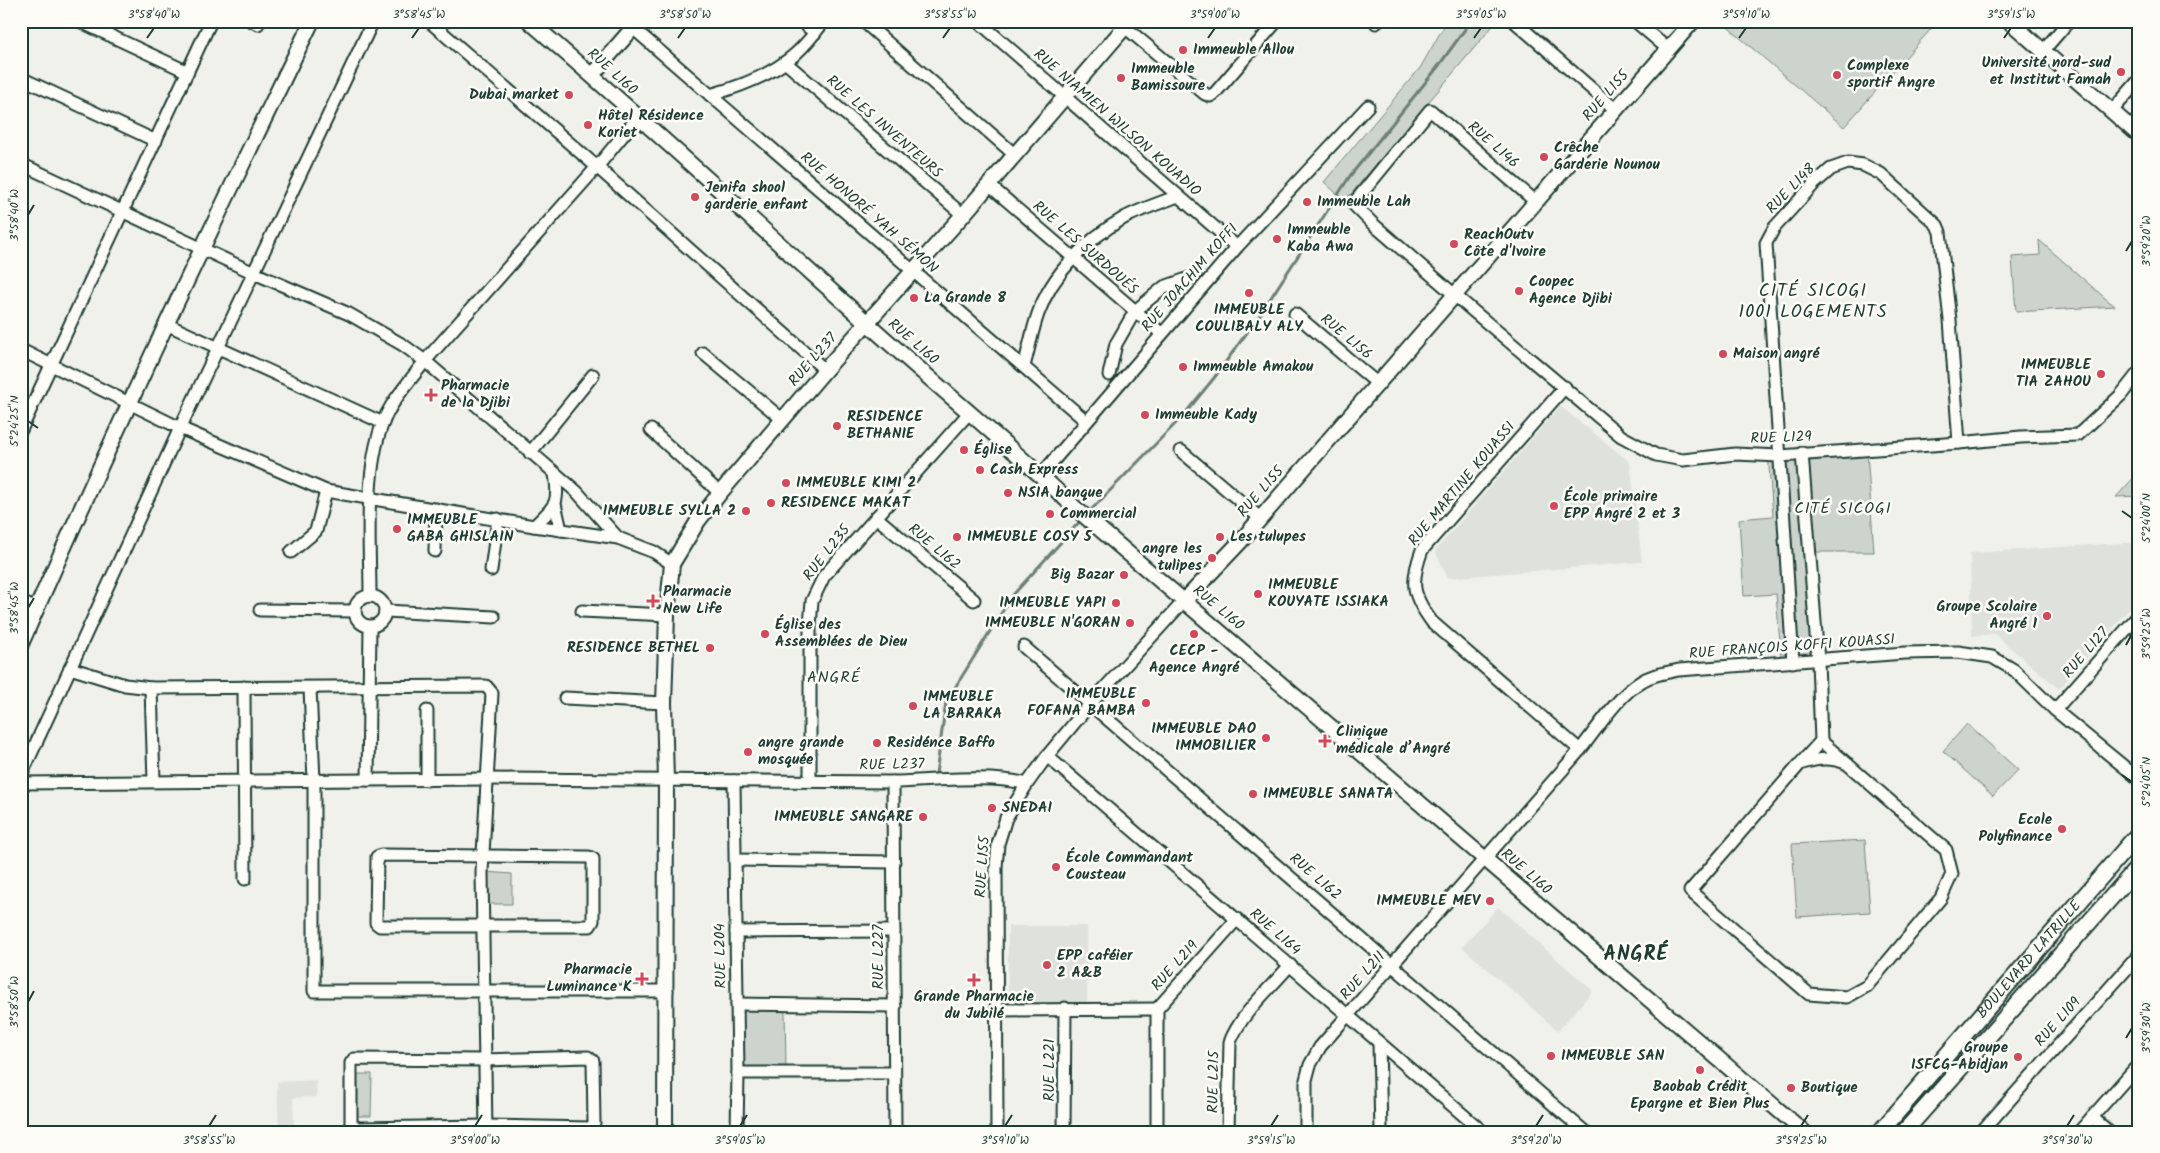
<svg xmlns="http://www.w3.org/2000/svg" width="2160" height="1153" font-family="Kalam,sans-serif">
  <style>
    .built { fill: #dfe2dc }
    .green { fill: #cdd3cd; stroke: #768880 }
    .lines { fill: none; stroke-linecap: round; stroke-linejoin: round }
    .stream { stroke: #6c8077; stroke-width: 3 }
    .minor-casing { stroke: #1f3d34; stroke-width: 15 }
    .tertiary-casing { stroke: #1f3d34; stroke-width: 18 }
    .secondary-casing { stroke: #1f3d34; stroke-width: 19 }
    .minor { stroke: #fdfcf7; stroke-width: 11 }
    .tertiary { stroke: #fdfcf7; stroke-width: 14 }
    .secondary { stroke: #fdfcf7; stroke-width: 15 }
    .ticks { fill: none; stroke: #1f3d34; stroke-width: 2 }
    .poi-dot { fill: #d1495b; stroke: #fdfcf7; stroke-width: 2 }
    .labels { text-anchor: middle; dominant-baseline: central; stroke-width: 5; stroke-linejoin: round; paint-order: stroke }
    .poi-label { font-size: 15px; font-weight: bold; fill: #1f3d34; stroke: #fdfcf7; text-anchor: start }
    .street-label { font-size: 15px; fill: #1f3d34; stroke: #fdfcf7 }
    .neighbourhood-label { font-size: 16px; letter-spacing: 1px; fill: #1f3d34; stroke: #fdfcf7 }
    .quarter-label { font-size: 18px; letter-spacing: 1px; fill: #1f3d34; stroke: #fdfcf7 }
    .district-label { font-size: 20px; font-weight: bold; letter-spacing: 1px; fill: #1f3d34; stroke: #fdfcf7 }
    .neatline { fill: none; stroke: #1f3d34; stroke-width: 2 }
    .ticks-label { font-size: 12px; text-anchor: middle; fill: #1f3d34 }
  </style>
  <rect width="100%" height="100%" fill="#f0f1eb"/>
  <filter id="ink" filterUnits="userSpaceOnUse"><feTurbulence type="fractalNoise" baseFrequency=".02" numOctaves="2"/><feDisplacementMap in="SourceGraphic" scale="10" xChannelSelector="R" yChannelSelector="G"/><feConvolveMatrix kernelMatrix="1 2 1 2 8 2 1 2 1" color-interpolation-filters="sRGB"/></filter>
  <g filter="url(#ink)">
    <g class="built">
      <polygon points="1560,406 1630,462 1642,562 1448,578 1435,551"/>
      <polygon points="2139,542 2139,598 2059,689 1994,634 1972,636 1970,553"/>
      <polygon points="1498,907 1593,991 1558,1031 1462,947"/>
      <rect x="1008" y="926" width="79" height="77"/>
      <polygon points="316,1080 317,1097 293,1098 294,1132 279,1132 277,1082"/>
    </g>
    <g class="green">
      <polygon points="1447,21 1497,21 1345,201 1324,182 1420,68"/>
      <polygon points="1725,21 1938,21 1844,127 1723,23"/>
      <polygon points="2039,240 2106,299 2115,306 2016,312 2012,257 2040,255"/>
      <polygon points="1867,452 1874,552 1815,552 1822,653 1781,656 1776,594 1744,596 1739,519 1773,516 1768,454"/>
      <polygon points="2139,472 2139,496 2116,497"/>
      <polygon points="1967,724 2018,770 1993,796 1943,751"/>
      <polygon points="1865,840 1870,912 1797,917 1792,844"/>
      <polygon points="485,872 512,874 512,904 485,904"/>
      <polygon points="785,1009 786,1069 744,1070 743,1010"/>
      <polygon points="355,1074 372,1074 371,1116 355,1116"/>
    </g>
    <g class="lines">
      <g class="stream">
        <polyline points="1088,513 1183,416 1214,378 1259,316 1350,176 1437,68 1471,21"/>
        <polyline points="936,774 946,702 1012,596 1082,519"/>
      </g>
      <g class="minor-casing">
        <g id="minor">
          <polyline points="79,21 188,72"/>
          <polyline points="252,21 258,24"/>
          <polyline points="429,21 597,167 825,370"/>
          <polyline points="801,21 815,33"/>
          <polyline points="863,21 1015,155"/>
          <polyline points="978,21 1237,247"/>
          <polyline points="1514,21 1616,110"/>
          <polyline points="1635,21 1668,49"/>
          <polyline points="1376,23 1377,21"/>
          <polyline points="1125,27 1205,94 1210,96 1215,93 1277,21"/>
          <polyline points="633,28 1086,421"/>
          <polyline points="2043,51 2069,21"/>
          <polyline points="785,62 963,215"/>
          <polyline points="21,78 156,141"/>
          <path d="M 710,95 C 739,87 770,76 793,56 C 805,46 815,33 824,21"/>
          <polyline points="2112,111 2139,80"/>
          <polyline points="21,164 254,273 349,314 403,345 425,361 577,492 618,538"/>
          <polyline points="989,185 1162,334"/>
          <polyline points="1536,202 1430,110 1353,204 1374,225 1472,310 1621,436 1656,455 1683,460 1735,454 1780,456 1959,443 2021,437 2078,435 2121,395 2139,372"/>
          <polyline points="1295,314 1378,384"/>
          <polyline points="166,324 383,423"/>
          <polyline points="21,350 180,428 326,491 534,526 618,538 654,552 672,564"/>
          <polyline points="703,353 782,419"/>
          <path d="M 1024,366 C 1029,349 1032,331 1038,314 C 1052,274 1087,239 1124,218 C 1141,209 1160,203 1178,196"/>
          <polyline points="1109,375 1116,344 1135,311 1164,287 1195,276"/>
          <path d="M 1565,387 L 1422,550 C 1410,583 1412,595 1432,622 L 1580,750"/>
          <polyline points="21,430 211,21"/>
          <polyline points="651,430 720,493"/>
          <polyline points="1181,451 1260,518"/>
          <polyline points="530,453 593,375"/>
          <polyline points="1802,453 1818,661 1821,741"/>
          <polyline points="1041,475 1237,247 1368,106"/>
          <polyline points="555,504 561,530"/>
          <polyline points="876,517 974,600"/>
          <path d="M 534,526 C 555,506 560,504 555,474"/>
          <polyline points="435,551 436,509"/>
          <polyline points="291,552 316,531 326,491"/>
          <polyline points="491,570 498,519"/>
          <circle cx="370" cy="611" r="15"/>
          <path d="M 370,596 C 370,544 364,474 382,425 C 390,402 410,381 425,361 L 597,167 L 638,117"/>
          <polyline points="21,602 37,609"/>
          <polyline points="260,610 355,611"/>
          <polyline points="386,611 494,617"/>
          <polyline points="582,611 667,615"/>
          <polyline points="1024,647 1585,1132"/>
          <polyline points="1793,662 1766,243 1774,228 1815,183 1831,169 1848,163 1863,165 1881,174 1937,225 1940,232 1950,320 1959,443"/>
          <polyline points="70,668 125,685 151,688 486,686 492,693 482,872 486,1132"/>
          <polyline points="244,687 245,879"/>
          <polyline points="151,688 154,781"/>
          <polyline points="310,688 314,781 314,991 667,991"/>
          <polyline points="565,698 664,703"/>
          <polyline points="2055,710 2139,615"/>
          <polyline points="1047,756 1483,1132"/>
          <path d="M 1800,764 L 1690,891 L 1809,994 L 1847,997 L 1867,986 L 1941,898 L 1952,874 L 1946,850 L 1821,741 L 1800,764 C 1818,758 1831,757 1848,764"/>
          <polyline points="21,776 180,428 373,21"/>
          <polyline points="368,780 370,627"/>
          <polyline points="427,780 427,711"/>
          <polyline points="734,781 738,1073 737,1132"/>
          <polyline points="810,781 810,625 812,601 824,576 969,413"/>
          <polyline points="893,782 895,1132"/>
          <path d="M 21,783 L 488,779 L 893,782 C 930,781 993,774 1027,784"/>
          <polygon points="381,855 589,857 593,859 593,921 590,926 380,926 376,923 377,857"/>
          <polyline points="737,860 894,862"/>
          <polyline points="736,932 894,931"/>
          <polyline points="737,1004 895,1006"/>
          <polyline points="996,1010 1157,1009"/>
          <polyline points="1379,1043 1381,1132"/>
          <polygon points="588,1057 593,1061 594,1123 591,1128 486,1126 358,1128 351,1124 351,1063 354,1059 485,1060"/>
          <polyline points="738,1073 894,1073"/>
          <polyline points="2092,1117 2109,1132"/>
          <polyline points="997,1132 996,867 998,844 1006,818 1027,784 1047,756 1091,703 1184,601"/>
          <polyline points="1064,1132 1065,1008"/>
          <polyline points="1157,1132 1157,1009 1237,919"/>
          <path d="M 1228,1132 L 1230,1042 C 1242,1012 1269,990 1290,965"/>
          <path d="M 1306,1132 L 1306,1080 L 1310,1065 L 1320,1047 L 1580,750 C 1597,729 1618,695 1642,681 C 1653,674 1666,673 1679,670 L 1905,653 L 1958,652 L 1992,657 L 2014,670 L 2055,710 L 2139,779"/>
          <polyline points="1981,1132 2139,955"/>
          <polyline points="2079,1132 2139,1064"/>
        </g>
      </g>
      <g class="tertiary-casing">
        <g id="tertiary">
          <path d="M 529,21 C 643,119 753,221 865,321 C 934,384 1007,442 1074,507 L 1804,1132"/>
          <polyline points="2009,21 2139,135"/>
          <polyline points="592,75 639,21"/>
          <polyline points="1184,601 1240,542 1693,21"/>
          <path d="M 21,644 C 113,434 211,227 312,21"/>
          <polyline points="665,1132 666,780 664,703 667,615 672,564 698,521 720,493 825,370 963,215 1130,21"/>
        </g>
      </g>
      <g class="secondary-casing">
        <g id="secondary">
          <path id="s1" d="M 1880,1132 L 2139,833"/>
          <polyline points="1904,1132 2139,866"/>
        </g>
      </g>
      <use href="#minor" class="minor"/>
      <use href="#tertiary" class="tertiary"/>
      <use href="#secondary" class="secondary"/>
    </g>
  </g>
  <path class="ticks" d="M 147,38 L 154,28M 412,38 L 419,28M 678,38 L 685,28M 943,38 L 950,28M 1208,38 L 1215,28M 1474,38 L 1481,28M 1739,38 L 1746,28M 2004,38 L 2011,28M 28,215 L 34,205M 2126,251 L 2132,241M 28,421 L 38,428M 2122,511 L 2132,518M 28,608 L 34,598M 2126,645 L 2132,634M 2122,775 L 2132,782M 28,1002 L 34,991M 2126,1038 L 2132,1028M 209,1126 L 216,1115M 475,1126 L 482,1115M 740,1126 L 747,1115M 1005,1126 L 1012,1115M 1271,1126 L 1278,1115M 1536,1126 L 1543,1115M 1801,1126 L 1808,1115M 2067,1126 L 2074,1115"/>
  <g class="poi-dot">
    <circle cx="1183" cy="50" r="5"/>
    <circle cx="2121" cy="72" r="5"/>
    <circle cx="1837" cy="75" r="5"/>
    <circle cx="1121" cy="78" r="5"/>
    <circle cx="569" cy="95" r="5"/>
    <circle cx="588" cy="125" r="5"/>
    <circle cx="1544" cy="157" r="5"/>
    <circle cx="695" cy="197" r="5"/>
    <circle cx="1307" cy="202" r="5"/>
    <circle cx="1277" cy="239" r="5"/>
    <circle cx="1454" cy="244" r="5"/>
    <circle cx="1519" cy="291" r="5"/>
    <circle cx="1249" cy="293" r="5"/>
    <circle cx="914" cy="298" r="5"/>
    <circle cx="1723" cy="354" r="5"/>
    <circle cx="1183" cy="367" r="5"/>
    <circle cx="2101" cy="374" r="5"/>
    <path d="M428.5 387.5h5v5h5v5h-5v5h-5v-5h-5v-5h5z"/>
    <circle cx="1145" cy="415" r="5"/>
    <circle cx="837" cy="426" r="5"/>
    <circle cx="964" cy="450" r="5"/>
    <circle cx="980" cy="470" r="5"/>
    <circle cx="786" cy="483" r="5"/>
    <circle cx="1008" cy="493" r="5"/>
    <circle cx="771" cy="503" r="5"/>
    <circle cx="1554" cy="506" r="5"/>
    <circle cx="746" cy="511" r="5"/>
    <circle cx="1050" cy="514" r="5"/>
    <circle cx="397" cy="529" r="5"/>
    <circle cx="957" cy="537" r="5"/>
    <circle cx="1220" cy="537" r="5"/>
    <circle cx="1212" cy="558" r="5"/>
    <circle cx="1124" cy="575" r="5"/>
    <circle cx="1258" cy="594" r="5"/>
    <path d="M650.5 593.5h5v5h5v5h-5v5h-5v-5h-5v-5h5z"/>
    <circle cx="1116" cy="603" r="5"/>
    <circle cx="2047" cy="616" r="5"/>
    <circle cx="1130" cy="623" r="5"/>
    <circle cx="765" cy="634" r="5"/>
    <circle cx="1194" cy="634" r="5"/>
    <circle cx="710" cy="648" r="5"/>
    <circle cx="1146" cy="703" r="5"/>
    <circle cx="913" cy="706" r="5"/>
    <circle cx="1266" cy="738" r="5"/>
    <path d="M1322.5 733.5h5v5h5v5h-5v5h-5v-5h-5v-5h5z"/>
    <circle cx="877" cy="743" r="5"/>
    <circle cx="748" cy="752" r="5"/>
    <circle cx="1253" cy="794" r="5"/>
    <circle cx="992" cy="808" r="5"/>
    <circle cx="923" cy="817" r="5"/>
    <circle cx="2062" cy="829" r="5"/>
    <circle cx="1056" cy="867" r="5"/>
    <circle cx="1490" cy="901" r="5"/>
    <circle cx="1047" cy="965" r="5"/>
    <path d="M639.5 971.5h5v5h5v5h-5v5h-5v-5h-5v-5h5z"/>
    <path d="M971.5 972.5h5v5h5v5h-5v5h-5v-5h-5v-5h5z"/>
    <circle cx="1551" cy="1056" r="5"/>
    <circle cx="2018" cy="1057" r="5"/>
    <circle cx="1700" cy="1070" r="5"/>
    <circle cx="1791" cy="1088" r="5"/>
  </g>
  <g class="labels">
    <g class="poi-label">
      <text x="1193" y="50">Immeuble Allou</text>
      <text x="2111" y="63" text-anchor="end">Université nord-sud<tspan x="2111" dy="17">et Institut Famah</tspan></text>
      <text x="1847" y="66">Complexe<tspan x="1847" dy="17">sportif Angre</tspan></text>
      <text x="1131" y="69">Immeuble<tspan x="1131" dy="17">Bamissoure</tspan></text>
      <text x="559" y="95" text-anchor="end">Dubai market</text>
      <text x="598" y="116">Hôtel Résidence<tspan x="598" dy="17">Koriet</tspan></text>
      <text x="1554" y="148">Crêche<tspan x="1554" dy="17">Garderie Nounou</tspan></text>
      <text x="705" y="188">Jenifa shool<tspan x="705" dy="17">garderie enfant</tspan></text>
      <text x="1317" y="202">Immeuble Lah</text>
      <text x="1287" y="230">Immeuble<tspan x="1287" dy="17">Kaba Awa</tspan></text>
      <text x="1464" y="235">ReachOutv<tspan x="1464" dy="17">Côte d'Ivoire</tspan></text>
      <text x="1529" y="282">Coopec<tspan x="1529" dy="17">Agence Djibi</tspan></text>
      <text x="924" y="298">La Grande 8</text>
      <text x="1249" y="310" text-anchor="middle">IMMEUBLE<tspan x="1249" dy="17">COULIBALY ALY</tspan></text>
      <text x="1733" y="354">Maison angré</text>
      <text x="2091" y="365" text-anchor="end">IMMEUBLE<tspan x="2091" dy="17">TIA ZAHOU</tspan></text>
      <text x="1193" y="367">Immeuble Amakou</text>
      <text x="441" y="386">Pharmacie<tspan x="441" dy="17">de la Djibi</tspan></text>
      <text x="1155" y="415">Immeuble Kady</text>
      <text x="847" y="417">RESIDENCE<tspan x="847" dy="17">BETHANIE</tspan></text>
      <text x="974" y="450">Église</text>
      <text x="990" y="470">Cash Express</text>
      <text x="796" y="483">IMMEUBLE KIMI 2</text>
      <text x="1018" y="493">NSIA banque</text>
      <text x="1564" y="497">École primaire<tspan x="1564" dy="17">EPP Angré 2 et 3</tspan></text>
      <text x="781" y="503">RESIDENCE MAKAT</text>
      <text x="736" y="511" text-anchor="end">IMMEUBLE SYLLA 2</text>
      <text x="1060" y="514">Commercial</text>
      <text x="407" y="520">IMMEUBLE<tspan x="407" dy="17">GABA GHISLAIN</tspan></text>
      <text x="967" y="537">IMMEUBLE COSY 5</text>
      <text x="1230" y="537">Les tulupes</text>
      <text x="1202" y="549" text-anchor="end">angre les<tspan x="1202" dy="17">tulipes</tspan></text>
      <text x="1114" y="575" text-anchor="end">Big Bazar</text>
      <text x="1268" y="585">IMMEUBLE<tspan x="1268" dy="17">KOUYATE ISSIAKA</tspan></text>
      <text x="663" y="592">Pharmacie<tspan x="663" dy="17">New Life</tspan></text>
      <text x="1106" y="603" text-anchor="end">IMMEUBLE YAPI</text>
      <text x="2037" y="607" text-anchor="end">Groupe Scolaire<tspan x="2037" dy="17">Angré 1</tspan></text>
      <text x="1120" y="623" text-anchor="end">IMMEUBLE N'GORAN</text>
      <text x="775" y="625">Église des<tspan x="775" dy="17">Assemblées de Dieu</tspan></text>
      <text x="700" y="648" text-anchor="end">RESIDENCE BETHEL</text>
      <text x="1194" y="651" text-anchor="middle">CECP -<tspan x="1194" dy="17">Agence Angré</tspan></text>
      <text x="1136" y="694" text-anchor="end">IMMEUBLE<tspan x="1136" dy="17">FOFANA BAMBA</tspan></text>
      <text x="923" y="697">IMMEUBLE<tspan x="923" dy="17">LA BARAKA</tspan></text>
      <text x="1256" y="729" text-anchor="end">IMMEUBLE DAO<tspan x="1256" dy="17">IMMOBILIER</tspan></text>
      <text x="1336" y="732">Clinique<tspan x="1336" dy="17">médicale d’Angré</tspan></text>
      <text x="758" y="743">angre grande<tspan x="758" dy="17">mosquée</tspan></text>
      <text x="887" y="743">Residénce Baffo</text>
      <text x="1263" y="794">IMMEUBLE SANATA</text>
      <text x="1002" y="808">SNEDAI</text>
      <text x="913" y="817" text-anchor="end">IMMEUBLE SANGARE</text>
      <text x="2052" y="820" text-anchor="end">Ecole<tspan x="2052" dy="17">Polyfinance</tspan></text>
      <text x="1066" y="858">École Commandant<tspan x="1066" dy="17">Cousteau</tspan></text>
      <text x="1480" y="901" text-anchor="end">IMMEUBLE MEV</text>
      <text x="1057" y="956">EPP caféier<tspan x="1057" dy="17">2 A&amp;B</tspan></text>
      <text x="632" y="970" text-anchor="end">Pharmacie<tspan x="632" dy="17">Luminance K</tspan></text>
      <text x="974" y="997" text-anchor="middle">Grande Pharmacie<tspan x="974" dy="17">du Jubilé</tspan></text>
      <text x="2008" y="1048" text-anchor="end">Groupe<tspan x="2008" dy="17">ISFCG-Abidjan</tspan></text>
      <text x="1561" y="1056">IMMEUBLE SAN</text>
      <text x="1700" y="1087" text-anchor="middle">Baobab Crédit<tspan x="1700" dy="17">Epargne et Bien Plus</tspan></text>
      <text x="1801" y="1088">Boutique</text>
    </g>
    <g class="street-label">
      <text transform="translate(612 72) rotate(42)">RUE L160</text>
      <text transform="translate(1606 96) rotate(-49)">RUE L155</text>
      <text transform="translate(1117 123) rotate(41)">RUE NIAMIEN WILSON KOUADIO</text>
      <text transform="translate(884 127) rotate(41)">RUE LES INVENTEURS</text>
      <text transform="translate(1493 145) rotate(41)">RUE L146</text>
      <text transform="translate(1791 189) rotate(-46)">RUE L148</text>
      <text transform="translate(869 213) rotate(41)">RUE HONORÉ YAH SÉMON</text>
      <text transform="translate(1085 248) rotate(41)">RUE LES SURDOUÉS</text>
      <text transform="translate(1190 278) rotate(-49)">RUE JOACHIM KOFFI</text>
      <text transform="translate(1346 337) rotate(40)">RUE L156</text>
      <text transform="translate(913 342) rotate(41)">RUE L160</text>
      <text transform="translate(813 360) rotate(-49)">RUE L237</text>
      <text transform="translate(1781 438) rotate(-2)">RUE L129</text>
      <text transform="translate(1462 484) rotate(-50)">RUE MARTINE KOUASSI</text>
      <text transform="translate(1261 492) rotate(-49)">RUE L155</text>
      <text transform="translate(934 547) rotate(40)">RUE L162</text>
      <text transform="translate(827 553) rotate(-52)">RUE L235</text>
      <text transform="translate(1218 608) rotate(40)">RUE L160</text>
      <text transform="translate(1792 647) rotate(-4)">RUE FRANÇOIS KOFFI KOUASSI</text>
      <text transform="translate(2086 653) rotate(-49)">RUE L127</text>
      <text transform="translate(892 765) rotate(-1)">RUE L237</text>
      <text transform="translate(983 867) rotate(-86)">RUE L155</text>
      <text transform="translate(1526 872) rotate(41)">RUE L160</text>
      <text transform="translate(1315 877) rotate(41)">RUE L162</text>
      <text transform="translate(1275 932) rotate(41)">RUE L164</text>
      <text transform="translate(721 956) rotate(-91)">RUE L204</text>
      <text transform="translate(879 957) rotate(-90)">RUE L227</text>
      <text stroke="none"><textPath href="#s1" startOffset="228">BOULEVARD LATRILLE</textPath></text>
      <text transform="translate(1175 966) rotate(-48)">RUE L219</text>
      <text transform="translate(1363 976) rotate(-48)">RUE L211</text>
      <text transform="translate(2058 1022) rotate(-48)">RUE L109</text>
      <text transform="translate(1050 1070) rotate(-90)">RUE L221</text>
      <text transform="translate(1214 1082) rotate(-89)">RUE L215</text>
    </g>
    <g class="neighbourhood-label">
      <text x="1843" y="508">CITÉ SICOGI</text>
      <text x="834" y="677">ANGRÉ</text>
    </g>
    <g class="quarter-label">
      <text x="1813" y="291">CITÉ SICOGI<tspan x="1813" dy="21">1001 LOGEMENTS</tspan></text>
    </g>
    <g class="district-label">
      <text x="1636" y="955">ANGRÉ</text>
    </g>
  </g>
  <rect width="2160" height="1153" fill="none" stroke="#fdfcf7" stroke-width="55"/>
  <rect x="28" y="28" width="2104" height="1098" class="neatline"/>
  <g class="ticks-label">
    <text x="154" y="18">3°58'40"W</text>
    <text x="419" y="18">3°58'45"W</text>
    <text x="685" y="18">3°58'50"W</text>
    <text x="950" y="18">3°58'55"W</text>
    <text x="1215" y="18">3°59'00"W</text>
    <text x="1481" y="18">3°59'05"W</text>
    <text x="1746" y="18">3°59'10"W</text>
    <text x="2011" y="18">3°59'15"W</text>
    <text transform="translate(14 215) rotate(-90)" y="4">3°58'40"W</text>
    <text transform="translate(2146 241) rotate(-90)" y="4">3°59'20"W</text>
    <text transform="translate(14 421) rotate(-90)" y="4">5°24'25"N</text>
    <text transform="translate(2146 518) rotate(-90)" y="4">5°24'00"N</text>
    <text transform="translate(14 608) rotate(-90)" y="4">3°58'45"W</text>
    <text transform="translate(2146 634) rotate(-90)" y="4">3°59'25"W</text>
    <text transform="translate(2146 782) rotate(-90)" y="4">5°24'05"N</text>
    <text transform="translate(14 1002) rotate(-90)" y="4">3°58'50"W</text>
    <text transform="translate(2146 1028) rotate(-90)" y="4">3°59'30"W</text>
    <text x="209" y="1144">3°58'55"W</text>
    <text x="475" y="1144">3°59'00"W</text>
    <text x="740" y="1144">3°59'05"W</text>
    <text x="1005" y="1144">3°59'10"W</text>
    <text x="1271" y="1144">3°59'15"W</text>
    <text x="1536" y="1144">3°59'20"W</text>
    <text x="1801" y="1144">3°59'25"W</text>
    <text x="2067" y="1144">3°59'30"W</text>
  </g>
</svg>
